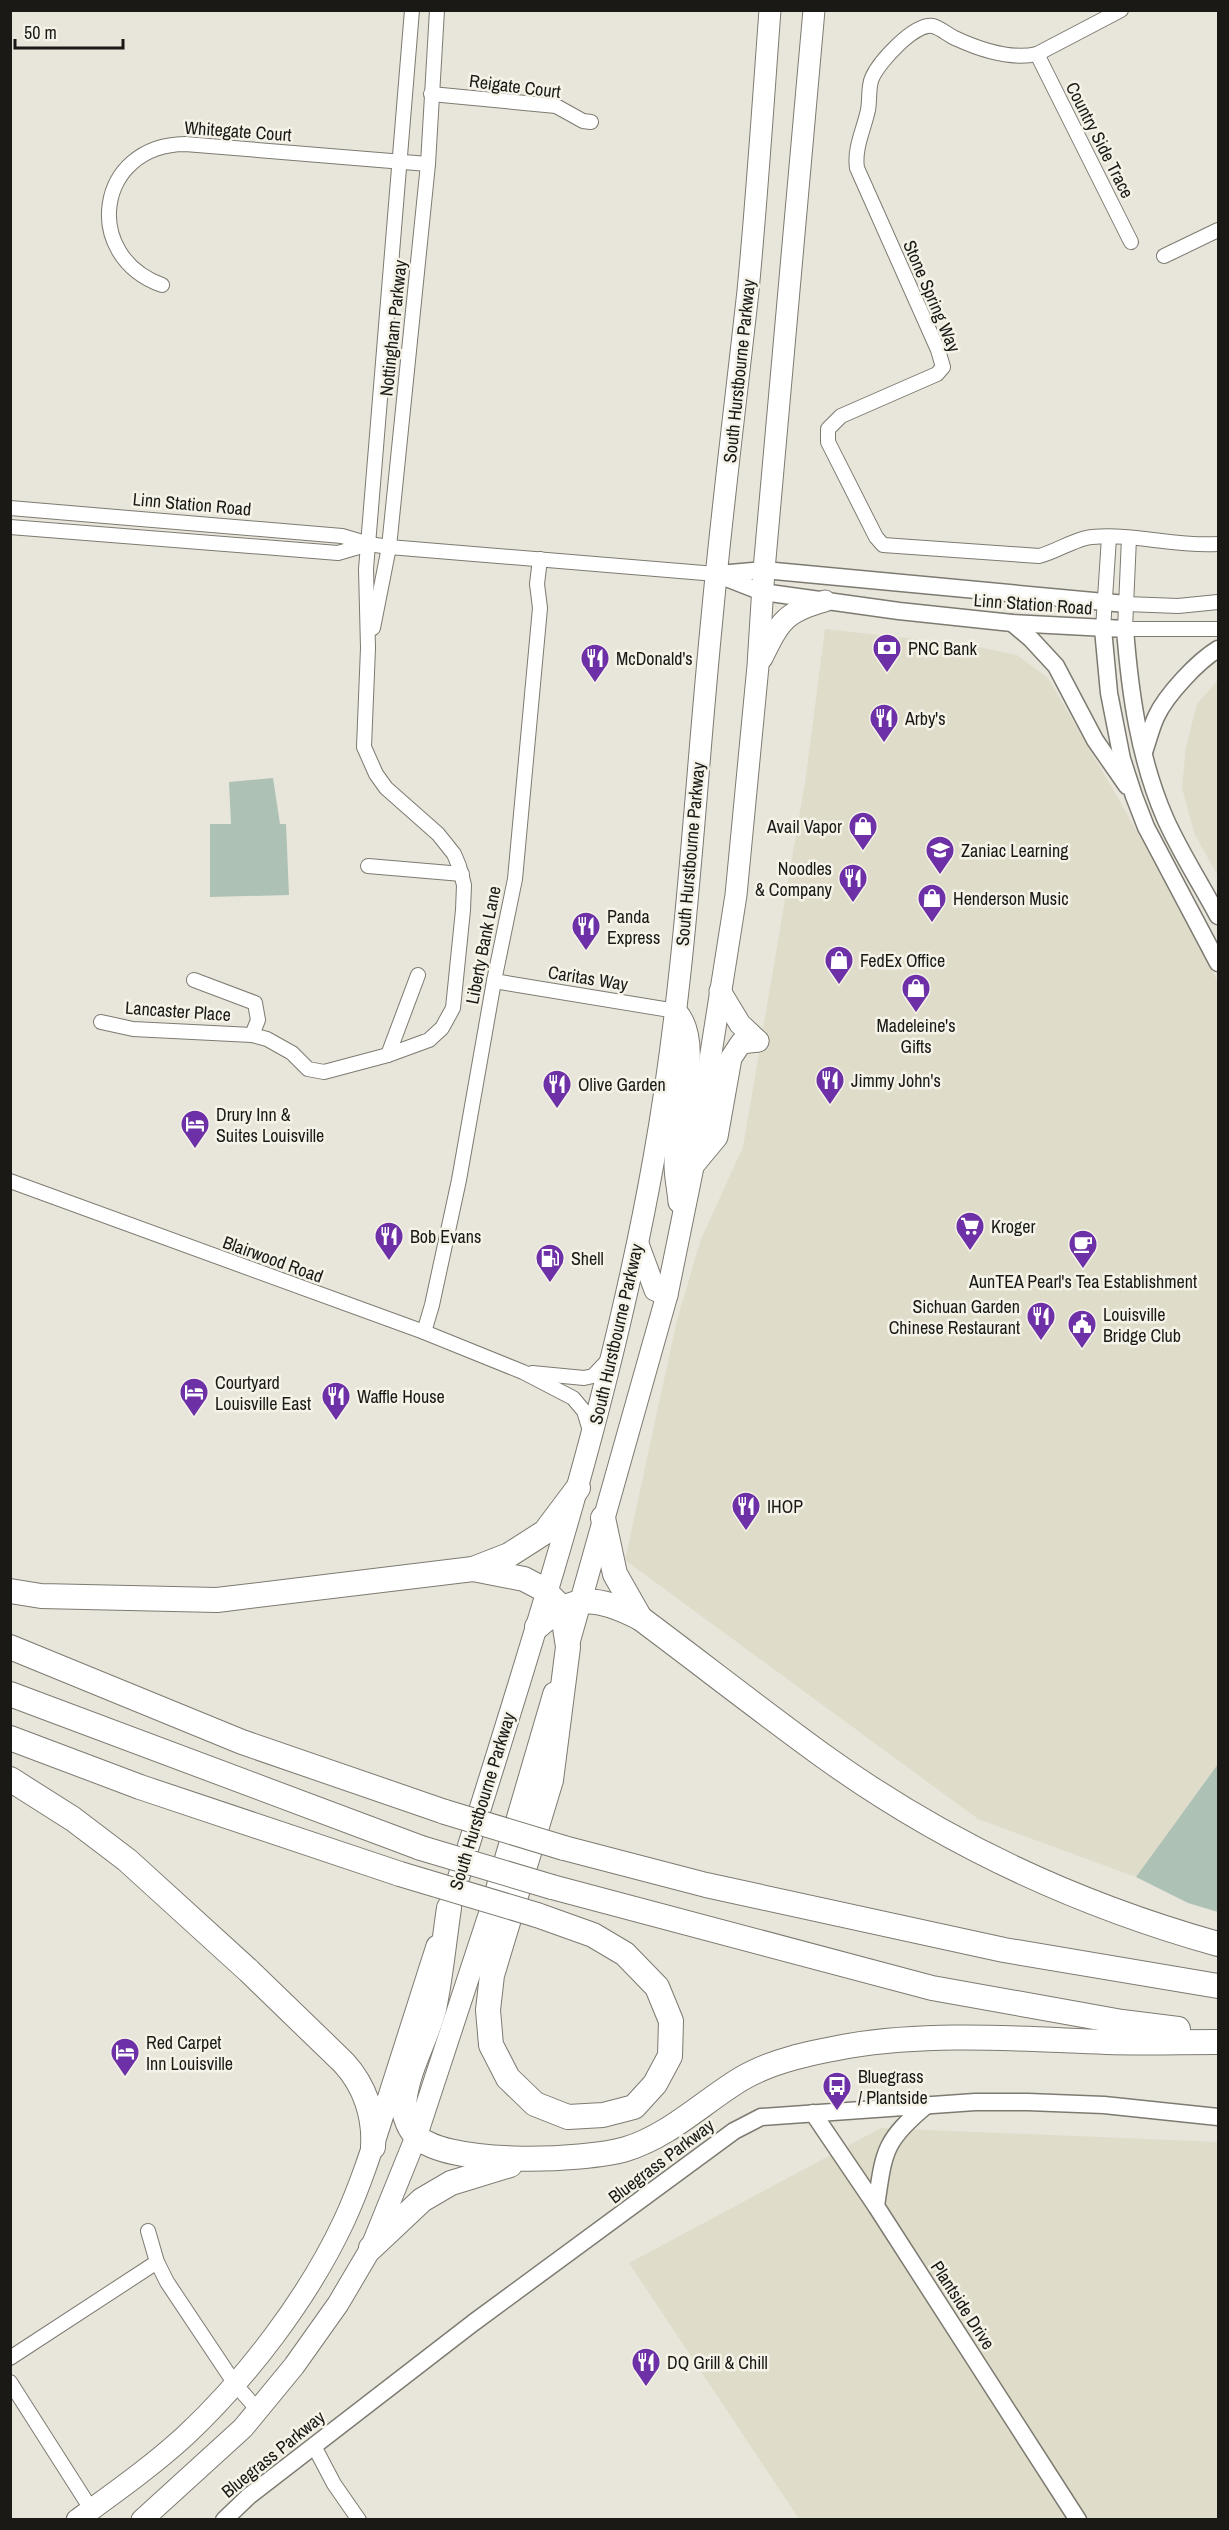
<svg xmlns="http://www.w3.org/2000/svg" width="1229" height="2530" font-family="'Archivo Narrow',sans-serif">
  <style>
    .built { fill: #e0dcca }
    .green { fill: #adc2b5 }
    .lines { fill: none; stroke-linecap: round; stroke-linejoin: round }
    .minor-casing { stroke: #7d7a71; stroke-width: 16 }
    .tertiary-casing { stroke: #7d7a71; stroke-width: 19 }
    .primary-casing { stroke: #7d7a71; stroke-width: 23 }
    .motorway-casing { stroke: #7d7a71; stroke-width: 26 }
    .minor { stroke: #fff; stroke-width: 14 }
    .tertiary { stroke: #fff; stroke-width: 16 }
    .primary { stroke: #fff; stroke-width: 21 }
    .motorway { stroke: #fff; stroke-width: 24 }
    .motorway-bridge-casing { stroke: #7d7a71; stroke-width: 26; stroke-linecap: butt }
    .motorway-bridge { stroke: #fff; stroke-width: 24 }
    .labels { text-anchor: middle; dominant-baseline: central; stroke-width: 5; stroke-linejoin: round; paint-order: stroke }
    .street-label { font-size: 18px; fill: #1a1916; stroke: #f5f3e8 }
    .poi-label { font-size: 18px; fill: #1a1916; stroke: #f5f3e8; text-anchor: start }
  </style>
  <rect width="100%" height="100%" fill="#e8e5db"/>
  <g class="built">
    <polygon points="825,629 969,645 1017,655 1048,678 1133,824 1218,982 1218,1764 1136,1877 978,1819 625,1560 677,1320 701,1239 743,1147 806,776"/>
    <polygon points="1218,680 1218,876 1195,835 1182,788 1186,747 1197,704"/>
    <polygon points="881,2128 1218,2142 1218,2519 799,2519 629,2263"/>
  </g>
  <g class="green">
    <polygon points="273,778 280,824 286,824 289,895 210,897 210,824 231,824 229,782"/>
    <polygon points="1218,1764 1218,1912 1188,1903 1136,1877"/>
  </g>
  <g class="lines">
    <g class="minor-casing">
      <g id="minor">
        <path d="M 1121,10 L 1037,54 C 1010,60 981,50 957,39 C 949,36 941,28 933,26 C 914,23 879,62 872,78 C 868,87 870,100 868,110 C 864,129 854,148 857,168 L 938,350 L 943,367 L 937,374 L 841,416 L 828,429 L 828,442 L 876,537 L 883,545 L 1039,556 C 1056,552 1076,538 1092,537 C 1134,533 1176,547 1218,544"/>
        <polyline points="1037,54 1131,242"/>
        <polyline points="431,94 556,106 583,121 591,122"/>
        <polyline points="1164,256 1218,230"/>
        <path d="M 162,285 C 81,256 96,145 185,144 L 428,164"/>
        <polyline points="10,508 342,536 369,544 389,547 716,574"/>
        <polyline points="10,527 338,553 369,544"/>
        <polyline points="1129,538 1125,629 1218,629"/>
        <polyline points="1126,604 1178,606 1218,602"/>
        <polyline points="373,628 389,547 428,164 437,10"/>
        <polyline points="1103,629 1109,537"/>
        <polyline points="368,866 462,874"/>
        <polyline points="194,980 255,1003 258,1020 252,1035"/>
        <polyline points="494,981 676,1011"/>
        <polyline points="101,1022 133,1029 252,1035 267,1039 292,1053 308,1069 324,1072 388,1055 429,1040 442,1028 453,1008 463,910 464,885 459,866 454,854 438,834 386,788 376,774 364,747 368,648 366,569 412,10"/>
        <polyline points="388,1055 418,975"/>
        <polyline points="10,1181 424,1332 523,1372 573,1398 584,1411 591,1434"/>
        <polyline points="424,1332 432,1305 459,1180 494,981 515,879 540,608 537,584 540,559"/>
        <polyline points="532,1373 584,1378 593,1376 610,1358"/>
        <polyline points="148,2231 157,2262 167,2282 235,2384 258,2410"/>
        <polyline points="10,2358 157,2262"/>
        <polyline points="10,2382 91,2509"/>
        <polyline points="314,2446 334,2484 359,2520"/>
      </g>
    </g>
    <g class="tertiary-casing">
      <g id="tertiary">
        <path d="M 716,574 L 762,592 L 899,611 L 1012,623 L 1125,629 C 1130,693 1139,758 1165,818 C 1180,852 1201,884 1218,916"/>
        <polyline points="719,574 764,570 1126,604"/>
        <polyline points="1012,623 1031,639 1056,666 1095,740 1127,786"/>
        <polyline points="1103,629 1109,693 1122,759 1134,796 1146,827 1218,963"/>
        <path d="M 1144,752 C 1148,741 1151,728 1156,717 C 1166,695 1198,661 1218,649"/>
        <polyline points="813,2113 876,2206 1078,2520"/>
        <path d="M 876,2206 C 884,2152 883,2141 927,2105"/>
        <polyline points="224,2520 249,2496 473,2323 734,2131 761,2117 975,2102 1028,2102 1104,2105 1218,2117"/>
      </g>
    </g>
    <g class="primary-casing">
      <g id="primary">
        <path d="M 762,658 C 780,621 785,612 825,601"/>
        <polyline points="720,991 740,1024 758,1041"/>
        <path d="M 676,1011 C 707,1045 674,1121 675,1165 C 675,1177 678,1189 679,1202"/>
        <polyline points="693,1166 717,1137 731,1058 741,1043 758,1041"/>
        <polyline points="638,1244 655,1290 667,1295"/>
        <polyline points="568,1646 667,1295 693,1167 736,895 758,666 764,570 814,10"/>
        <path d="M 450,1905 C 527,1658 609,1412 654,1158 C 686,980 694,798 712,618 C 722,509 736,400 748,291 C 757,197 763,104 770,10"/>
        <path d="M 77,2520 C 114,2493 151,2467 185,2436 C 247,2378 308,2298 344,2221 C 363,2180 376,2136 390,2093 C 406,2044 421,1995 437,1946"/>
        <polyline points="142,2520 243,2428 294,2366 338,2304 371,2248 416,2137 489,1915 554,1693"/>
      </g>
    </g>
    <g class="motorway-casing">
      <g id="motorway">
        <polyline points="603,1518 615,1574 640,1618"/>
        <polyline points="473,1569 524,1579 543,1589 562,1608 568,1647 551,1780 492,1975 488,2010 491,2045 508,2078 535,2104 568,2117 603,2115 634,2107 655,2084 670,2056 671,2021 657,1987 625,1954 593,1935 537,1915"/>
        <polyline points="10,1591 41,1596 217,1600 473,1569 509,1555 545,1532 578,1488"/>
        <path d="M 537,1627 C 575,1593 597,1596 640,1618 C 703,1665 765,1714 829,1760 C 947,1844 1079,1905 1218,1944"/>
        <polyline points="10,1647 242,1742 445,1812"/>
        <polyline points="10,1694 421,1848"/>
        <polyline points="10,1738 140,1787 400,1874"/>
        <path d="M 10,1779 L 73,1819 L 127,1860 L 249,1971 L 344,2063 C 365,2086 375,2116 373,2147"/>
        <polyline points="564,1848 706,1885 1004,1950 1218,1986"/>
        <polyline points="552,1887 932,1988 1122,2022 1178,2029"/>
        <path d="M 449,1908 C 444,1941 441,1976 434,2009 C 426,2041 405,2073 404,2107 C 404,2114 408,2126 413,2132 C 438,2168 586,2161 626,2149 C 669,2136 703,2102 741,2079 C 773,2060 811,2053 848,2046 C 933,2032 1020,2039 1106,2042 C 1143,2043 1181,2042 1218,2042"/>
        <polyline points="371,2248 422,2200 451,2183 510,2165"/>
      </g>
    </g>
    <use href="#minor" class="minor"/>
    <use href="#tertiary" class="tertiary"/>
    <use href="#primary" class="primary"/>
    <use href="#motorway" class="motorway"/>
    <g class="motorway-bridge-casing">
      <g id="motorway-bridge">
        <polyline points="445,1812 564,1848"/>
        <polyline points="421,1848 552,1887"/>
        <polyline points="400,1874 537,1915"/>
      </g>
    </g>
    <use href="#motorway-bridge" class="motorway-bridge"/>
  </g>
  <defs>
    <g id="bank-pin" transform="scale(1.5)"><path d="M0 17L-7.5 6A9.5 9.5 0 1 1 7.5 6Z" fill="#6d30a6" stroke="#f5f3e8"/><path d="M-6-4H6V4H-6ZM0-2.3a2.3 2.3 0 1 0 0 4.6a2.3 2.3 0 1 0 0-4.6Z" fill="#fff"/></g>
    <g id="restaurant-pin" transform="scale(1.5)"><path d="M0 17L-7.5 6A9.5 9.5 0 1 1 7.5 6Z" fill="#6d30a6" stroke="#f5f3e8"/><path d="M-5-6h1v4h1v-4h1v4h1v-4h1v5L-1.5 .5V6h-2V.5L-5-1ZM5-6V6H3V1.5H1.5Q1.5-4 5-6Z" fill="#fff"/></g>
    <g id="shop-pin" transform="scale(1.5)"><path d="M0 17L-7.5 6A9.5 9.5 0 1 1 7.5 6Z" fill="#6d30a6" stroke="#f5f3e8"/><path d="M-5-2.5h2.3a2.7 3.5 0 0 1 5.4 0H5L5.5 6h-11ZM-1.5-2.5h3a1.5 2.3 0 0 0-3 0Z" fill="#fff"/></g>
    <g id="school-pin" transform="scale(1.5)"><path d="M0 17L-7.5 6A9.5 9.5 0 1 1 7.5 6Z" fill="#6d30a6" stroke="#f5f3e8"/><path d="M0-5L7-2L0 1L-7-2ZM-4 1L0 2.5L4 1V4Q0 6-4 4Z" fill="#fff"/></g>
    <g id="hotel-pin" transform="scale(1.5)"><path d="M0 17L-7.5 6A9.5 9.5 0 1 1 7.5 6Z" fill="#6d30a6" stroke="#f5f3e8"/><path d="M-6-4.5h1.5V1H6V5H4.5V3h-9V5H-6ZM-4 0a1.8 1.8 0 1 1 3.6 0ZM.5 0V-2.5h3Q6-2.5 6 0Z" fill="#fff"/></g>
    <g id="supermarket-pin" transform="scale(1.5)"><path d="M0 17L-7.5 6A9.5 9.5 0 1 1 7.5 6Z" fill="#6d30a6" stroke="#f5f3e8"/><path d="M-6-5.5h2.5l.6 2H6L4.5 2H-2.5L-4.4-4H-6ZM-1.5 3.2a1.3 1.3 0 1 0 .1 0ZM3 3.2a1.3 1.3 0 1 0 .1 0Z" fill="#fff"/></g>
    <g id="cafe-pin" transform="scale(1.5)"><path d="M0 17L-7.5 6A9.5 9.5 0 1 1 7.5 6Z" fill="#6d30a6" stroke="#f5f3e8"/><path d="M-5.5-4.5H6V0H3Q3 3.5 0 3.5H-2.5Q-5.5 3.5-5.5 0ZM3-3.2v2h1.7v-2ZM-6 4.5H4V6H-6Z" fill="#fff"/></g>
    <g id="fuel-pin" transform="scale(1.5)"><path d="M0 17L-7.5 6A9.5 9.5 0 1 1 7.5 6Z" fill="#6d30a6" stroke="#f5f3e8"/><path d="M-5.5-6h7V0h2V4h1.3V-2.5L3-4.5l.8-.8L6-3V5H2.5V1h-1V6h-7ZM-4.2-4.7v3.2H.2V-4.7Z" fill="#fff"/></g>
    <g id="civic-pin" transform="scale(1.5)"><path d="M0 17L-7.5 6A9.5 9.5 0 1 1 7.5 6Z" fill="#6d30a6" stroke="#f5f3e8"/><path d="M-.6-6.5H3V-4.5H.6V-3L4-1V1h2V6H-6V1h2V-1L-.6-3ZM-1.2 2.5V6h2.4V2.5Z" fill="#fff"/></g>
    <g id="bus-pin" transform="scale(1.5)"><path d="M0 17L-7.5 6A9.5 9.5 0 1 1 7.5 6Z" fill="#6d30a6" stroke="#f5f3e8"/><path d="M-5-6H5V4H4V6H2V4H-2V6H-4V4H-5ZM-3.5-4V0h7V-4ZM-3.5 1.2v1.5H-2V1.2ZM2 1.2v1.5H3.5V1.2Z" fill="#fff"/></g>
  </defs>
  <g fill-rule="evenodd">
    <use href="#bank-pin" x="887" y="648"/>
    <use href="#restaurant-pin" x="595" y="658"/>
    <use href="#restaurant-pin" x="884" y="718"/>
    <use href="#shop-pin" x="863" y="826"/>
    <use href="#school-pin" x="940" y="850"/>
    <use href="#restaurant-pin" x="853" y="878"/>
    <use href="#shop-pin" x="932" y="898"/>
    <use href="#restaurant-pin" x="586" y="926"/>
    <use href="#shop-pin" x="839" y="960"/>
    <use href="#shop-pin" x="916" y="988"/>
    <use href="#restaurant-pin" x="830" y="1080"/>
    <use href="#restaurant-pin" x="557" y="1084"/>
    <use href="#hotel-pin" x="195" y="1124"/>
    <use href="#supermarket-pin" x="970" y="1226"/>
    <use href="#restaurant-pin" x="389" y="1236"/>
    <use href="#cafe-pin" x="1083" y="1244"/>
    <use href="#fuel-pin" x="550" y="1258"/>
    <use href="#restaurant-pin" x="1041" y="1316"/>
    <use href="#civic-pin" x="1082" y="1324"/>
    <use href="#hotel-pin" x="194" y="1392"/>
    <use href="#restaurant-pin" x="336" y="1396"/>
    <use href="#restaurant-pin" x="746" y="1506"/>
    <use href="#hotel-pin" x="125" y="2052"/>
    <use href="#bus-pin" x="837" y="2086"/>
    <use href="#restaurant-pin" x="646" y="2362"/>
  </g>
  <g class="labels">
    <g class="street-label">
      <text transform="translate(515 86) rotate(7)">Reigate Court</text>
      <text transform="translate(238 131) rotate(4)">Whitegate Court</text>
      <text transform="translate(1100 140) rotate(63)">Country Side Trace</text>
      <text transform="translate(932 296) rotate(67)">Stone Spring Way</text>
      <text transform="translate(393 328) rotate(-84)">Nottingham Parkway</text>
      <text transform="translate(739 371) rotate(-84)">South Hurstbourne Parkway</text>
      <text transform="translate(192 504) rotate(5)">Linn Station Road</text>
      <text transform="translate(1033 604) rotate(4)">Linn Station Road</text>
      <text transform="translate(690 854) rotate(-85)">South Hurstbourne Parkway</text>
      <text transform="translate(483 945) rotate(-79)">Liberty Bank Lane</text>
      <text transform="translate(588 978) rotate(9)">Caritas Way</text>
      <text transform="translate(178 1011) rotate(4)">Lancaster Place</text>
      <text transform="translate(273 1259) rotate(20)">Blairwood Road</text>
      <text transform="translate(616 1334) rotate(-77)">South Hurstbourne Parkway</text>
      <text transform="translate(482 1801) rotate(-73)">South Hurstbourne Parkway</text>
      <text transform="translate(661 2161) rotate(-37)">Bluegrass Parkway</text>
      <text transform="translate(963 2305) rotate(57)">Plantside Drive</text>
      <text transform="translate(273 2454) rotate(-39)">Bluegrass Parkway</text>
    </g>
    <g class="poi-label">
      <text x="908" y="648">PNC Bank</text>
      <text x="616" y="658">McDonald's</text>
      <text x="905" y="718">Arby's</text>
      <text x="842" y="826" text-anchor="end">Avail Vapor</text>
      <text x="961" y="850">Zaniac Learning</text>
      <text x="832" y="868" text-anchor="end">Noodles<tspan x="832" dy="21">&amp; Company</tspan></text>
      <text x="953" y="898">Henderson Music</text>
      <text x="607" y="916">Panda<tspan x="607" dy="21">Express</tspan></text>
      <text x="860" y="960">FedEx Office</text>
      <text x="916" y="1025" text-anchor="middle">Madeleine's<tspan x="916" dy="21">Gifts</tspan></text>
      <text x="851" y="1080">Jimmy John's</text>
      <text x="578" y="1084">Olive Garden</text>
      <text x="216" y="1114">Drury Inn &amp;<tspan x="216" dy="21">Suites Louisville</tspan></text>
      <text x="991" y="1226">Kroger</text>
      <text x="410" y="1236">Bob Evans</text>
      <text x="571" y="1258">Shell</text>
      <text x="1083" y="1281" text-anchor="middle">AunTEA Pearl's Tea Establishment</text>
      <text x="1020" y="1306" text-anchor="end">Sichuan Garden<tspan x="1020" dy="21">Chinese Restaurant</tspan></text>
      <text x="1103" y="1314">Louisville<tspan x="1103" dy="21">Bridge Club</tspan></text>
      <text x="215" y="1382">Courtyard<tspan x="215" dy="21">Louisville East</tspan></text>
      <text x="357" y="1396">Waffle House</text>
      <text x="767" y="1506">IHOP</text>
      <text x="146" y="2042">Red Carpet<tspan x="146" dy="21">Inn Louisville</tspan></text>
      <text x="858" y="2076">Bluegrass<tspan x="858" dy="21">/ Plantside</tspan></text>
      <text x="667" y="2362">DQ Grill &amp; Chill</text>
    </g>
  </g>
  <rect width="1229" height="2530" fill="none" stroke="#1a1916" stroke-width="24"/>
  <path d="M15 39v9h108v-9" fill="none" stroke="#1a1916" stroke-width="3"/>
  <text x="24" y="39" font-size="18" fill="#1a1916" stroke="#f5f3e8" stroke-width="4.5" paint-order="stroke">50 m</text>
</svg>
